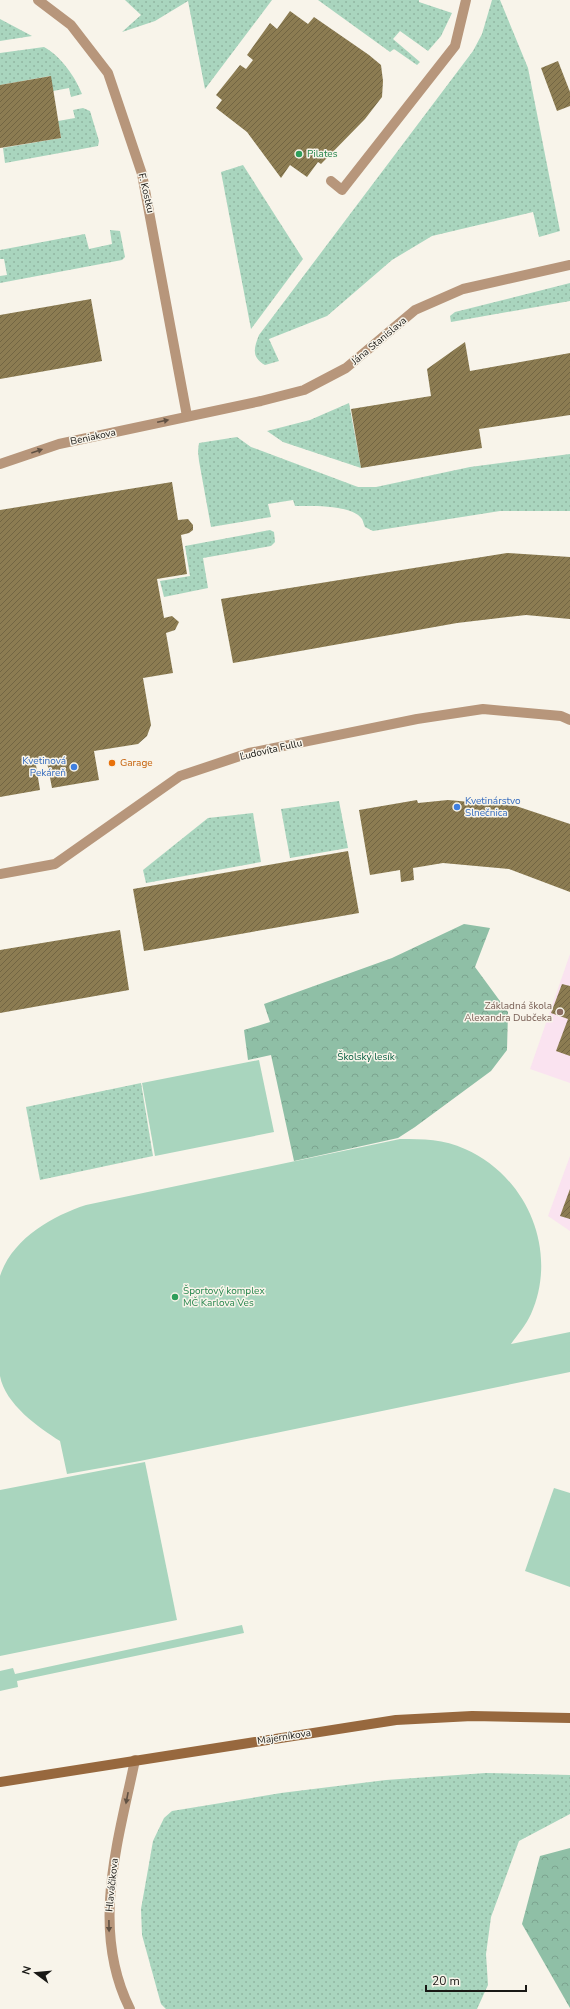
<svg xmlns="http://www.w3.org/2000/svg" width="570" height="2009" font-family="'Nunito Sans',sans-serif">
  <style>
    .education { fill: #fae3f0 }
    .grass { fill: url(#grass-dots) }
    .forest { fill: url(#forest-crowns) }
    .pitch { fill: #a9d5be }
    .building { fill: url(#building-hatch) }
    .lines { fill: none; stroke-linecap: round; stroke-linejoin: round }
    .street { stroke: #b7967b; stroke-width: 10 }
    .secondary { stroke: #97683e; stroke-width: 10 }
    .oneway { fill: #605143 }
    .leisure-dot { fill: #2e9e5b; stroke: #f8f4ea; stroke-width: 1.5 }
    .food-dot { fill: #e8710a; stroke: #f8f4ea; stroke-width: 1.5 }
    .shop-dot { fill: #3f7fe0; stroke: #f8f4ea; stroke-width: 1.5 }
    .education-dot { fill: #8d6e63; stroke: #f8f4ea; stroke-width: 1.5 }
    .labels { text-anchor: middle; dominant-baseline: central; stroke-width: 3; stroke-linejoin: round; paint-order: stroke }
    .leisure-label { font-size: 10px; fill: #27864d; stroke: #f8f4ea; text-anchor: start }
    .street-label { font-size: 10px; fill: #191815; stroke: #f8f4ea }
    .shop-label { font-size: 10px; fill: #366cbe; stroke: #f8f4ea; text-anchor: end }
    .food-label { font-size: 10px; fill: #c56008; stroke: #f8f4ea; text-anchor: start }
    .education-label { font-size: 10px; fill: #785e54; stroke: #f8f4ea; text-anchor: end }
    .park-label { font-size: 10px; fill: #065f40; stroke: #f8f4ea }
  </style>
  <defs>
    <pattern id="grass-dots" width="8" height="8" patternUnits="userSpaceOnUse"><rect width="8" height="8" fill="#a9d5be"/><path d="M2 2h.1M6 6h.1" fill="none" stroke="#91b6a2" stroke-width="1.8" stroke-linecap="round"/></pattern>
    <pattern id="forest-crowns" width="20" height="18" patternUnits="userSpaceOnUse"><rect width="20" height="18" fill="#8fbfa6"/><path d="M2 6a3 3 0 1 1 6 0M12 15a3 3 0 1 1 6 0" fill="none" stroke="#7ba38e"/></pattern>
    <pattern id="building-hatch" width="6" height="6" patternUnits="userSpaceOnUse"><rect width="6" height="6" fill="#8c7c52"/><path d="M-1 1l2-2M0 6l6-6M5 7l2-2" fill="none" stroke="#726543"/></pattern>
  </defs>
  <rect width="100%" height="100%" fill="#f8f4ea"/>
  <g class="education">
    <polygon points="570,954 570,1083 530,1069"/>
    <polygon points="570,1156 570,1231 548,1216"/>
  </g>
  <g class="grass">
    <polygon points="125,0 272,0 205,89 188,1 155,21 122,32 141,15"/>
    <polygon points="318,0 419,0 419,2 452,13 441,36 428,51 400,31 393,39 420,62 417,65 394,49 390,52"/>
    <path d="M 492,0 L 500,0 L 528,68 L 560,231 L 539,237 L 533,212 L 432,236 L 392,260 L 327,316 L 269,339 L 279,361 L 265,365 C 251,357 254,348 259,335 L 473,51 L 482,34 Z"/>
    <polygon points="0,19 32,36 0,41"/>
    <path d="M 44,47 C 60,55 76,78 82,94 L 71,97 L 69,88 L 53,91 L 50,76 L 0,85 L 0,53 Z"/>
    <polygon points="83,108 90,111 99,141 98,146 5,163 3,148 61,138 58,121 75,118 73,110"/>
    <polygon points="243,165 303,259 251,329 221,172"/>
    <polygon points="110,230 120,231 125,257 122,260 0,283 0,276 7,275 4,259 0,259 0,250 85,234 89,249 112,244"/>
    <polygon points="570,283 570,301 451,322 450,316 455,312"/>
    <polygon points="349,403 361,468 283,442 267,431 310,420"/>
    <path d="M 237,437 L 251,447 L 358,487 L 376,487 L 470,467 L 570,454 L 570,511 L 500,511 L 373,531 L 365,527 C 364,525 363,521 362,519 C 352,504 310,506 295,506 L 293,500 L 268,504 L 271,517 L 211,527 L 199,461 L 198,451 L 199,443 Z"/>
    <polygon points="270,530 274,532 275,542 271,546 203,558 208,588 164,597 160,581 190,576 185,546"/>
    <polygon points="339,801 348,848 290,858 281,809"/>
    <polygon points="253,813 261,862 146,883 143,870 208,818"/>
    <polygon points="141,1083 153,1156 40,1180 26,1107"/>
    <polygon points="486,1773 570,1775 570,1814 519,1841 491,1917 486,1954 488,1985 477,2009 166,2009 161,2004 142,1935 141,1909 153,1841 164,1818 172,1811 281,1793 386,1780"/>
  </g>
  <g class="forest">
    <polygon points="464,924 490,928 475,967 508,1012 507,1050 491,1071 415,1127 398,1138 294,1161 271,1055 248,1060 244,1030 270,1022 264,1004 392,958"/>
    <polygon points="570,1848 570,2008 522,1924 540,1856"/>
  </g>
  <g class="pitch">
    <polygon points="259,1060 274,1132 155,1156 142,1083"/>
    <path d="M 400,1139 C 423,1139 444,1139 465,1149 C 527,1176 559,1251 531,1314 C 526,1325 518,1334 511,1344 L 570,1332 L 570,1372 L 140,1461 L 67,1474 L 60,1441 C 39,1428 5,1404 0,1376 C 0,1361 0,1343 0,1328 C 0,1315 0,1287 0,1276 C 12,1239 52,1216 86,1205 Z"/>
    <polygon points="145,1462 177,1620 0,1656 0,1490"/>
    <polygon points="554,1488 570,1493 570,1587 525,1571"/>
    <polygon points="242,1625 244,1633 17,1681 18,1687 0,1691 0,1671 13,1668 15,1674"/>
  </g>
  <g class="building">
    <polygon points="290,11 308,24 314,17 369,55 381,65 383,81 382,97 365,119 321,164 318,162 307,177 290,165 281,178 247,132 216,108 222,100 216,95 240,65 246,69 253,60 247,55 270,23 277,29"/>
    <polygon points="558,61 570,92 570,106 557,111 541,68"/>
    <polygon points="51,76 61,138 0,148 0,85"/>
    <polygon points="91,299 102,361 0,379 0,315"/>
    <polygon points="465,342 470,371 570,353 570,415 479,429 482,448 361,468 351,409 431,396 427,369"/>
    <polygon points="172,482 178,520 188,519 193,525 193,530 189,533 181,535 187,574 157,579 164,618 172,616 179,622 175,630 166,633 173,673 143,678 151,725 147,736 138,744 94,751 99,780 52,788 46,757 35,759 40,790 0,797 0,510"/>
    <polygon points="507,553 570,557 570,619 526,615 457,623 233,663 221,599"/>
    <polygon points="417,800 418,803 448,800 516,806 570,824 570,892 509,869 443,863 413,868 414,880 401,882 400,870 370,875 359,810"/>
    <polygon points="348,851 359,913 144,951 133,889"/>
    <polygon points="120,930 129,990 0,1013 0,950"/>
    <polygon points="562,984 570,986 570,1056 556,1051 568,1019 551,1013"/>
    <polygon points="570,1189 570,1219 560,1216"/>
  </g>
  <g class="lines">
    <g class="street">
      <polyline points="38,0 71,25 108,73 142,174 187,416"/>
      <polyline points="331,181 342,190 455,46 466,0"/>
      <polyline points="0,464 59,444 261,401 304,390 346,368 415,310 463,289 570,265"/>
      <polyline points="0,874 55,864 180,776 249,753 417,719 483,709 561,716 570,720"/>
      <path d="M 130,2009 C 90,1930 118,1842 135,1760"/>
    </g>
    <polyline class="secondary" points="0,1782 396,1720 472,1716 570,1718"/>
  </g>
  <defs><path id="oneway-solid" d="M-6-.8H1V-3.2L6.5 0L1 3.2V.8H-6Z"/></defs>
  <g class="oneway">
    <use href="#oneway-solid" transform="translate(163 421) rotate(-12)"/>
    <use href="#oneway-solid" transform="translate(37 451) rotate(-19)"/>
    <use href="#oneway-solid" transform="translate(127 1798) rotate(101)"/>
    <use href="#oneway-solid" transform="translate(109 1926) rotate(89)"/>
  </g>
  <g class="leisure-dot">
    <circle cx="299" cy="154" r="4"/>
    <circle cx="175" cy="1297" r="4"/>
  </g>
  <circle class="food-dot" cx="112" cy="763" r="4"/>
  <g class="shop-dot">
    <circle cx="74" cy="767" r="4"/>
    <circle cx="457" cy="807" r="4"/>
  </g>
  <circle class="education-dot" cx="560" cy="1012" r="4"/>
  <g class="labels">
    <g class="leisure-label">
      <text x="307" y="154">Pilates</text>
      <text x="183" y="1291">Športový komplex<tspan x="183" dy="12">MČ Karlova Ves</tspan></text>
    </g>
    <g class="street-label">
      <text transform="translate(146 193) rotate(77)">F. Kostku</text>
      <text transform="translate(379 341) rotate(-40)">Jána Stanislava</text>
      <text transform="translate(93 437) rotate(-12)">Beniakova</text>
      <text transform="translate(271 750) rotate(-13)">Ľudovíta Fullu</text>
      <text transform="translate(284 1737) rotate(-9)">Majerníkova</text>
      <text transform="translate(112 1885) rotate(-84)">Hlaváčikova</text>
    </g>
    <g class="shop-label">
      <text x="66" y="761">Kvetinová<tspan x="66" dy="12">Pekáreň</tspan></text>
      <text x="465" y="801" text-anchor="start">Kvetinárstvo<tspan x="465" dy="12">Slnečnica</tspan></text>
    </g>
    <g class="food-label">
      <text x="120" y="763">Garage</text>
    </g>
    <g class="education-label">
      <text x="552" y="1006">Základná škola<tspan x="552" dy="12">Alexandra Dubčeka</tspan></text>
    </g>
    <g class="park-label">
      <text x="366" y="1057">Školský lesík</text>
    </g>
  </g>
  <g transform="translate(36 1973) rotate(286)" stroke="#f8f4ea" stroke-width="3" paint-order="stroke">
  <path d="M0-3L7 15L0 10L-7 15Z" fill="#191815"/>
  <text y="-6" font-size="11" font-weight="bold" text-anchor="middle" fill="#191815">N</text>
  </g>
  <path d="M426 1985v6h100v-6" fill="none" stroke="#191815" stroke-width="2"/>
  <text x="432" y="1985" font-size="12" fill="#191815" stroke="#f8f4ea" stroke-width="3" paint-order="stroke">20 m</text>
</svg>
